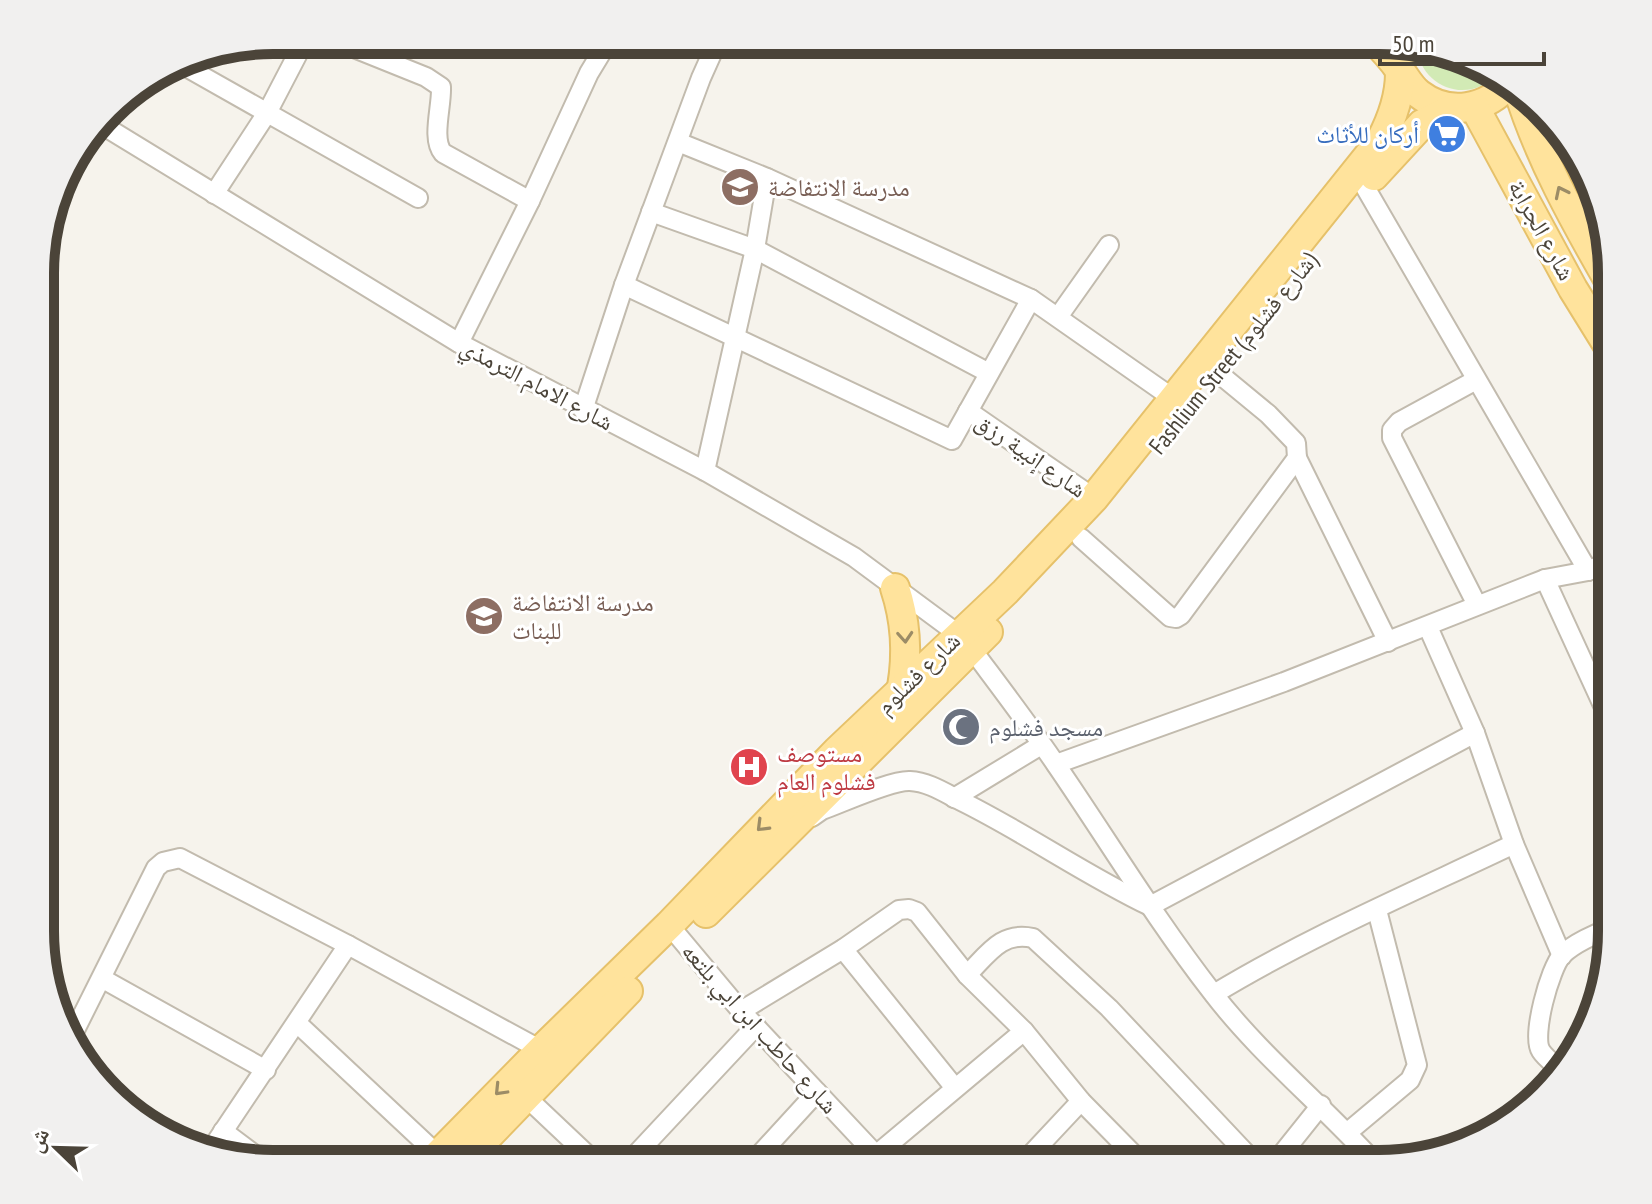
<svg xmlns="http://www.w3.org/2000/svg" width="1652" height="1204" font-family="'PT Sans Narrow','Noto Naskh Arabic',sans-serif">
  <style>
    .green { fill: #d2eab5 }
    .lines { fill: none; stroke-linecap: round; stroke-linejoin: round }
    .minor-casing { stroke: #c2bbae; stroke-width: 22 }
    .primary-casing { stroke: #e6c16a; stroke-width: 32 }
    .minor { stroke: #fff; stroke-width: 18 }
    .primary { stroke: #ffe39c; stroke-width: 28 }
    .oneway { stroke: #9c8c66 }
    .labels { text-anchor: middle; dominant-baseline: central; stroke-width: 6; stroke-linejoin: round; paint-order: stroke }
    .shop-label { font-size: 24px; fill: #366cbe; stroke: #fff; text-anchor: end }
    .education-label { font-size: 24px; fill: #785e54; stroke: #fff; text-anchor: start }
    .street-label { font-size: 24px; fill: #4b4439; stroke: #fff }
    .worship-label { font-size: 24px; fill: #5b616d; stroke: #fff; text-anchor: start }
    .health-label { font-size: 24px; fill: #be3a42; stroke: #fff; text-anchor: start }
    .rim { fill: none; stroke: #4b4439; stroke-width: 10 }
  </style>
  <rect width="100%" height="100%" fill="#f6f3ec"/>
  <path class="green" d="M 1417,46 L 1468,58 L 1496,74 C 1469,106 1419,87 1417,46 Z"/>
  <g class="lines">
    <g class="minor-casing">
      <g id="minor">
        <path d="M 334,40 L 426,77 L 441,87 C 442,106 431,139 443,153 L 530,201"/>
        <polyline points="179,63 418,198"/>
        <path d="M 99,123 L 459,343 L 705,471 L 854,557 L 958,634 L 971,648 C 1000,687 1030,726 1057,766 C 1109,842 1156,920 1212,992 C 1260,1055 1323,1105 1376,1164"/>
        <polyline points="678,142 767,178 1031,299 1174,399"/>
        <polyline points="1365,187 1588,571"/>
        <polyline points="214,194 267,113 305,40"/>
        <polyline points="651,212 755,249 989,373"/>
        <polyline points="624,285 952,440 1031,299"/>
        <polyline points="1058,317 1109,245"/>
        <polyline points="459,343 530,201 589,73 609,40"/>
        <polyline points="1476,380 1399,422 1392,430 1392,438 1477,605"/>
        <polyline points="583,410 624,285 701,78 718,40"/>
        <polyline points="968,411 1094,498"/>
        <polyline points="1297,458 1388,642"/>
        <polyline points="705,471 755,249 767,178"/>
        <polyline points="1081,538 1170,617 1176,618 1181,615 1297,458 1296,443 1268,414 1217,372"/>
        <polyline points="1545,579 1612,725"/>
        <polyline points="1428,627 1475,733 1514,844 1562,956"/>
        <polyline points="1056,764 1284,682 1545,579 1588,571 1612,560"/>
        <polyline points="954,798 1041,745"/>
        <path d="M 812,817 L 822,810 C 842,803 891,780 910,781 C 929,782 945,793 961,801 C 1026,833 1085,875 1150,906 L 1475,733"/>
        <polyline points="669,925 741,1011 876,1155 888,1164"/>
        <polyline points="843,949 955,1088"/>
        <path d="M 967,975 C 988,954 1001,931 1033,938 L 1109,1008 L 1256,1164"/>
        <polyline points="103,979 266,1070"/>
        <path d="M 1214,994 C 1310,936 1413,892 1514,844"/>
        <polyline points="741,1011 843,949 899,910 909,909 917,912 967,975 1024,1031 1081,1101 1143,1164"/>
        <polyline points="297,1023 438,1155"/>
        <polyline points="69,1042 156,868 163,862 180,858 348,945 541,1050"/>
        <path d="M 1564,1073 C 1557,1066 1546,1059 1541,1051 C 1531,1036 1550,968 1562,955 C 1573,944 1596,933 1612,928"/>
        <polyline points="1537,1095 1561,1071"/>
        <polyline points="525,1096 597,1164"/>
        <polyline points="223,1131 267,1164"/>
        <polyline points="1348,1132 1410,1080 1417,1065 1377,910"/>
        <polyline points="208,1154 348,945"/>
        <polyline points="876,1155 1024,1031"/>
        <polyline points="627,1164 756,1026"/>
        <polyline points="751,1164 817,1092"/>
        <polyline points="1022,1164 1081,1101"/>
        <polyline points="1274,1164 1321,1105"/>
      </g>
    </g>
    <g class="primary-casing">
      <g id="primary">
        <path d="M 1374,40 C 1383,49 1392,59 1399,69 C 1406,78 1410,87 1419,94 C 1449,117 1487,110 1510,82"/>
        <path d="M 1517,86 C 1538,156 1575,222 1612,286"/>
        <polyline points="1475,108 1573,289 1612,352"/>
        <polyline points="1374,176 1422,124 1454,108"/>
        <path d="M 895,588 C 906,621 908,652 902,687"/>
        <polyline points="706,913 988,632"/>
        <path d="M 429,1164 L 541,1050 L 669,925 L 837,751 L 1005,592 L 1094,498 L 1381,140 C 1392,119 1400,97 1400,73 C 1400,62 1395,52 1395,41"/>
        <polyline points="461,1164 628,991"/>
      </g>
    </g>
    <use href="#minor" class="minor"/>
    <use href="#primary" class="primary"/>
  </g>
  <defs><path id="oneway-chevron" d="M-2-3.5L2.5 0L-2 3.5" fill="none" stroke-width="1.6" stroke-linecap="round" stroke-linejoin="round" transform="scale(2)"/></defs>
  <g class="oneway">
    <use href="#oneway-chevron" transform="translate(1561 192) rotate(-116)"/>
    <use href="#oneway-chevron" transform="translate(905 637) rotate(86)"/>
    <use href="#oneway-chevron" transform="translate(762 826) rotate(135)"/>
    <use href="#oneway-chevron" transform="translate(500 1090) rotate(134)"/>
  </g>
  <defs>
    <g id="supermarket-disc" transform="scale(2)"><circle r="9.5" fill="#3f7fe0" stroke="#fff"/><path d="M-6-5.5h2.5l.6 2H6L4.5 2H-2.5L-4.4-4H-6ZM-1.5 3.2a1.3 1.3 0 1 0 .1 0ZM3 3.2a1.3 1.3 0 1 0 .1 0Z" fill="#fff"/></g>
    <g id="school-disc" transform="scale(2)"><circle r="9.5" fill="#8d6e63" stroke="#fff"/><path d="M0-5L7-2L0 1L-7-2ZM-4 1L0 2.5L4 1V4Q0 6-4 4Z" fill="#fff"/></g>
    <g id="mosque-disc" transform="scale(2)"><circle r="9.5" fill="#6b7280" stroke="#fff"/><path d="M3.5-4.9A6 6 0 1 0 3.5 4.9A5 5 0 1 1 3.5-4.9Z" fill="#fff"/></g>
    <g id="hospital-disc" transform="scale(2)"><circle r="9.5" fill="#e0444e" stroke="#fff"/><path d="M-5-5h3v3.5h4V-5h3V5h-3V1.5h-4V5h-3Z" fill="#fff"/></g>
  </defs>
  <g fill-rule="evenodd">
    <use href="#supermarket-disc" x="1447" y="134"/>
    <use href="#school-disc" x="740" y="187"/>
    <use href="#school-disc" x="484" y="616"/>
    <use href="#mosque-disc" x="961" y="727"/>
    <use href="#hospital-disc" x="749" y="767"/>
  </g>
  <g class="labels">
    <g class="shop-label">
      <text x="1419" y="134">أركان للأثاث</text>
    </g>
    <g class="education-label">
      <text x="768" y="187">مدرسة الانتفاضة</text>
      <text x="512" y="602">مدرسة الانتفاضة<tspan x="512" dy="28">للبنات</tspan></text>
    </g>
    <g class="street-label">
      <text transform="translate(1542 230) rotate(61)">شارع الجرابة</text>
      <text transform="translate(1233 353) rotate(-51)">Fashlium Street (شارع فشلوم)</text>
      <text transform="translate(537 384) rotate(28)">شارع الامام الترمذي</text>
      <text transform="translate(1031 455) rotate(35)">شارع إنبية رزق</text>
      <text transform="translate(918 673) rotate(-44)">شارع فشلوم</text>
      <text transform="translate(760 1028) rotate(48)">شارع حاطب ابن ابي بلتعه</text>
    </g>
    <g class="worship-label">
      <text x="989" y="727">مسجد فشلوم</text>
    </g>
    <g class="health-label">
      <text x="777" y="753">مستوصف<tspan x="777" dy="28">فشلوم العام</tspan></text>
    </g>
  </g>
  <path d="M0 0H1652V1204H0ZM273 54H1379A219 219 0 0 1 1598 273V931A219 219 0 0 1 1379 1150H273A219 219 0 0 1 54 931V273A219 219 0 0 1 273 54Z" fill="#f1f0ef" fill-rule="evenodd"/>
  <path class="rim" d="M273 54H1379A219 219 0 0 1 1598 273V931A219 219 0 0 1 1379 1150H273A219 219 0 0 1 54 931V273A219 219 0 0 1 273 54Z"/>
  <g transform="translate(56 1148) rotate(293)" stroke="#ffffff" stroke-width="6" paint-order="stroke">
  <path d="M0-6L14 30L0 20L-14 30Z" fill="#4b4439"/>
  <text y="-12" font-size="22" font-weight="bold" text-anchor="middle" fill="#4b4439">ش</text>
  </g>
  <path d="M1380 52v12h164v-12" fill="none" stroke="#4b4439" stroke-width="4"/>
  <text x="1392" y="52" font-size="24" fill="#4b4439" stroke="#ffffff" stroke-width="6" paint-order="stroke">50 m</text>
</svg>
